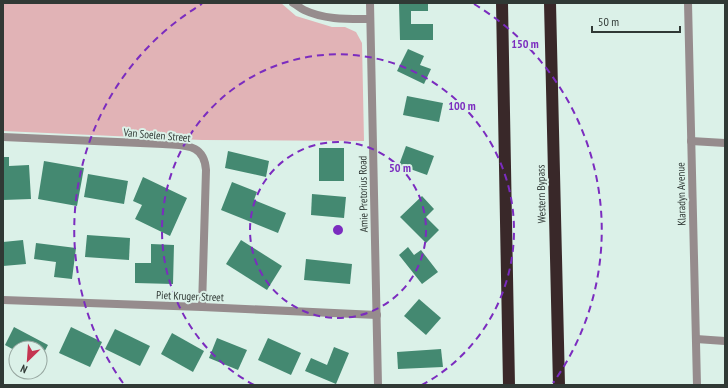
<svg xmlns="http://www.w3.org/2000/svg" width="728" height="388" font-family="'PT Sans Narrow',sans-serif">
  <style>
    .green { fill: #e1b3b6 }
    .building { fill: #448971 }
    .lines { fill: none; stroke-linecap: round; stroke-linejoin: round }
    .minor { stroke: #968c8d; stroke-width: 8 }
    .motorway { stroke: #392829; stroke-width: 12 }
    .ring { fill: none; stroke: #7b2cbf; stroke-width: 2; stroke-dasharray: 7 5 }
    .labels { text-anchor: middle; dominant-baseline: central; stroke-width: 4; stroke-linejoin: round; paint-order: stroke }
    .street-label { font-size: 11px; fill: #303935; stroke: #dbf1e8 }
    .centre { fill: #7b2cbf; stroke: #dbf1e8; stroke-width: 2 }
    .ring-label { font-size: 12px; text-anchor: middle; font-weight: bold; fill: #7b2cbf; stroke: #dbf1e8; stroke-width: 4; stroke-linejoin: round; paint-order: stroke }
  </style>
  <rect width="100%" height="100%" fill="#dbf1e8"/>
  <polygon class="green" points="3,3 281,3 296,16 332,27 345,27 356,32 362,43 364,141 202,140 3,131"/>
  <g class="building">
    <polygon points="399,3 428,3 428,11 411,11 411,24 433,24 433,40 400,40"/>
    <polygon points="408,49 424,56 420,65 431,69 424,84 397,71"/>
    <polygon points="407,96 443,103 439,122 403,115"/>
    <polygon points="406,146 434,156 427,175 399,165"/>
    <rect x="319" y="148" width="25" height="33"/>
    <polygon points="228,151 269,161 266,177 225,168"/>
    <polygon points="3,157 9,157 9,166 29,165 31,199 3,200"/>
    <polygon points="44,161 84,168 77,206 38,199"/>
    <polygon points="88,174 128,181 124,204 84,197"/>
    <polygon points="143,177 187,198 170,236 135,219 142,205 133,201"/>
    <polygon points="232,182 257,192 254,200 286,213 278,233 221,210"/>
    <polygon points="312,194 346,197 344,218 311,215"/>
    <polygon points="422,196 434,209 426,217 439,230 426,243 400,217"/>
    <polygon points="87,235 130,238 129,260 85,257"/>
    <polygon points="23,240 26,264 3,266 3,242"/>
    <polygon points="241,240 282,266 267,290 226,264"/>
    <polygon points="36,243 76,248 72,279 54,277 56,262 34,259"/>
    <polygon points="151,244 174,245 173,284 135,283 135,263 151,263"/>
    <polygon points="408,247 414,255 421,250 438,272 422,284 399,255"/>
    <polygon points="306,259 352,264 350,284 304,280"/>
    <polygon points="419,299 441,318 426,335 404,316"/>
    <polygon points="14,327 48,345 40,360 40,348 16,348 16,351 5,345"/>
    <polygon points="71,327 102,342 90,367 59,353"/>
    <polygon points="115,329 150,346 140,366 105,349"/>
    <polygon points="172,333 204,351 193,372 161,354"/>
    <polygon points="217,338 247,350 238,370 209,358"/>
    <polygon points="268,338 301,353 291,375 258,360"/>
    <polygon points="334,347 349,353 336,384 305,371 311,358 327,365"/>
    <polygon points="441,349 443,367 398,369 397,352"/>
  </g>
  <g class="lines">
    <g class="minor">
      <path d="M 293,3 C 297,5 300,8 304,10 C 325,20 348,19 370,19"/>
      <polyline points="370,3 378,385"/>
      <polyline points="688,3 697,385"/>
      <path d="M 3,137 L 163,144 C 185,146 204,143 206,170 L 202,307"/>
      <polyline points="691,141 725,143"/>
      <polyline points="3,300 202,307 377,315"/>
      <polyline points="696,339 725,341"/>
    </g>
    <g class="motorway">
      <polyline points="502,3 509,385"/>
      <polyline points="550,3 559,385"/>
    </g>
  </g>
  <g class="ring">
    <circle cx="338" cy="230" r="88"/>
    <path d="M254 385A176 176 0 1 1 422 385"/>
    <path d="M123 383A264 264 0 0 1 202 4M474 4A264 264 0 0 1 553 383"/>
  </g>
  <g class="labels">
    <g class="street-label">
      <text transform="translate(157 135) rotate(5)">Van Soelen Street</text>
      <text transform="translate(363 194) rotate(-91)">Amie Pretorius Road</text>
      <text transform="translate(541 194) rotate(-91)">Western Bypass</text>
      <text transform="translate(681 194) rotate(-91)">Klaradyn Avenue</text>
      <text transform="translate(190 296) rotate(2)">Piet Kruger Street</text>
    </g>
  </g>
  <circle cx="338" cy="230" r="6" class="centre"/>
  <g class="ring-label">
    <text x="525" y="48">150 m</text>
    <text x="462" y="110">100 m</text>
    <text x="400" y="172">50 m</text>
  </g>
  <rect width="728" height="388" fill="none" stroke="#303935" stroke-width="8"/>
  <g transform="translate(28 360) rotate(205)"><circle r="19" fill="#dbf1e8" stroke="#97a7a0"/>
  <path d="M0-3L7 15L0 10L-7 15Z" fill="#c53551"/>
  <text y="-6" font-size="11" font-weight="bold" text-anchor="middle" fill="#303935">N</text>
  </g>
  <path d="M592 26v6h88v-6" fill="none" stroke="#303935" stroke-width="2"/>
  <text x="598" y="26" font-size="12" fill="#303935" stroke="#dbf1e8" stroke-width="3" paint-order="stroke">50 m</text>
</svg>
